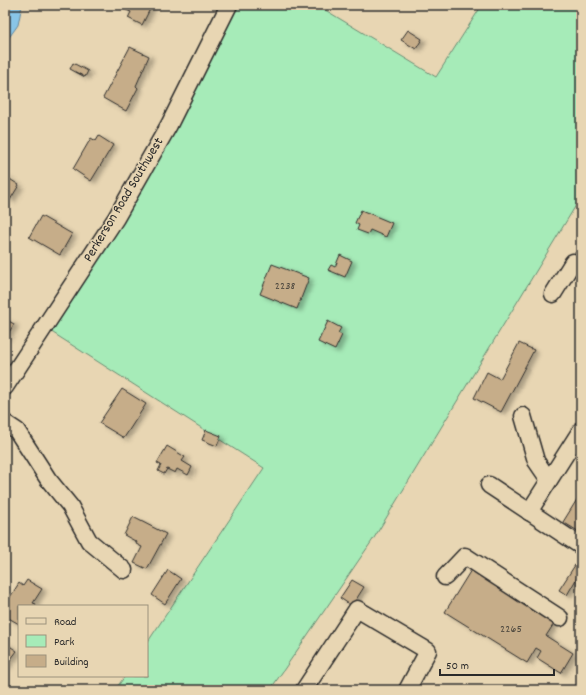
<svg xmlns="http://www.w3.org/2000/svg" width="586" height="695" font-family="Dekko,sans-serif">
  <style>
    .green { fill: #a6ebb8; stroke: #688b72 }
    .water { fill: #89c5e8; stroke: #63879c }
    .building { fill: #c6ad89; stroke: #2b2b2b; filter: url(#shadow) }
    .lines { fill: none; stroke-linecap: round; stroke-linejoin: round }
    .minor-casing { stroke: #2b2b2b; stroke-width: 19 }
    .minor { stroke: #e8d6b3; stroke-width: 16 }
    .labels { text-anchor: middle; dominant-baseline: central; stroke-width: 3; stroke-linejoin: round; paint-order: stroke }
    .number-label { font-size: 12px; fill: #524c42 }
    .street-label { font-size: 14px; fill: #2b2b2b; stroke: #e8d6b3 }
  </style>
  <defs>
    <filter id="shadow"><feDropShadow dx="4.5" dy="2.5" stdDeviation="2" flood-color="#0004"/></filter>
  </defs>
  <rect width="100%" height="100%" fill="#e8d6b3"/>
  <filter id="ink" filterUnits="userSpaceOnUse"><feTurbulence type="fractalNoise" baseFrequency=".025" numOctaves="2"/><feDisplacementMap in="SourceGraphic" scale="8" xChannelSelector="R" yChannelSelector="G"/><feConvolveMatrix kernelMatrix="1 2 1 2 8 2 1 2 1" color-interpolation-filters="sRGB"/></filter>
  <g filter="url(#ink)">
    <polygon class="green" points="233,5 317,5 436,77 482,5 581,5 581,197 374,538 270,690 115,690 125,676 147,676 147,643 264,468 50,331"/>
    <polygon class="water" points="5,5 22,5 18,25 5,43"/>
    <g class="building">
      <polygon points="126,5 152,5 142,25 128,18 131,12 124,9"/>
      <polygon points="408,30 422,39 416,49 401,40"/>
      <polygon points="130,47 149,56 136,86 138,88 126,111 103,98"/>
      <polygon points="73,63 88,71 85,77 70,69"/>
      <polygon points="99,136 113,145 91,181 73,169 91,138 96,141"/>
      <polygon points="5,176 19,185 10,200 5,197"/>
      <polygon points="361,210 392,223 386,237 370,230 368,234 357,230 359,225 355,223"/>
      <polygon points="41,216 72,234 60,255 29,237"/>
      <polygon points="340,255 352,261 345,277 328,270 331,265 335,267"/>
      <polygon points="272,264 309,278 297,309 260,294"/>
      <polygon points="5,319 14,324 5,339"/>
      <polygon points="328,321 341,328 338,333 342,335 335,350 318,342"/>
      <polygon points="519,343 534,350 501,412 474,398 487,372 500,379"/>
      <polygon points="122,389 146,404 124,438 99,423"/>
      <polygon points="206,430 221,436 217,446 202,440"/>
      <polygon points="167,446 185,457 182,461 192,467 188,475 177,469 175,473 167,469 164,474 158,471 161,465 157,463"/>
      <polygon points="581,493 581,533 563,522"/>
      <polygon points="133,517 166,534 147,569 134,563 142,547 136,544 137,542 124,535"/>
      <polygon points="577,562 581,564 581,571 567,595 559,590"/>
      <polygon points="168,570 181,579 165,604 152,595"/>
      <polygon points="471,570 555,622 546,636 573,653 561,673 537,658 541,651 536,648 527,663 445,612"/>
      <polygon points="27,580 42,589 33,603 36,604 35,606 19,606 19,624 5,616 5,605 19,583 23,586"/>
      <polygon points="352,580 364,587 352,606 340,598"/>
      <polygon points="5,643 17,651 5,667"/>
    </g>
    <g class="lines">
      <g class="minor-casing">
        <g id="minor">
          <polyline points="553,294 573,262"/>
          <polyline points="5,387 116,218 169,125 229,5"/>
          <polyline points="523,416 536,461 549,480"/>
          <polyline points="5,423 17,431 48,479 70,506 89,541 124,570"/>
          <polyline points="489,485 581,546"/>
          <polyline points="529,512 581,430"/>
          <polyline points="445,577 465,556 560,618"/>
          <polyline points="304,690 357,609 428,651 407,690"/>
        </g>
      </g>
      <use href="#minor" class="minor"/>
    </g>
  </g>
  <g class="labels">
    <g class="number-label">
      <text x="285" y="286">2238</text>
      <text x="511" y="629">2265</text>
    </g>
    <g class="street-label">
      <text transform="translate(124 200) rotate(-59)">Perkerson Road Southwest</text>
    </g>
  </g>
  <rect width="586" height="695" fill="none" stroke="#e8d6b3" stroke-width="20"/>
  <rect x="10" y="10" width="566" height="675" fill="none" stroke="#2b2b2b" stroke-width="1.5" filter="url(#ink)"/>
  <rect x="18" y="605" width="130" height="72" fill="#e8d6b3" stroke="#9c927d"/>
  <rect x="26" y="618" width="20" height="6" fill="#e8d6b3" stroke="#9c927d"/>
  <text x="54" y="625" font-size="12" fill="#2b2b2b">Road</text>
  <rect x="26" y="635" width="20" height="12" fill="#a6ebb8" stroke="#9c927d"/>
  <text x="54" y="645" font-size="12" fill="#2b2b2b">Park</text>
  <rect x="26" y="655" width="20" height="12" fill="#c6ad89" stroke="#9c927d"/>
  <text x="54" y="665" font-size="12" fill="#2b2b2b">Building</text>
  <path d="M440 669v6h114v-6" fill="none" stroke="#2b2b2b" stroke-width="2"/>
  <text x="446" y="669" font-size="12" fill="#2b2b2b" stroke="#e8d6b3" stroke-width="3" paint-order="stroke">50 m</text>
</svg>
